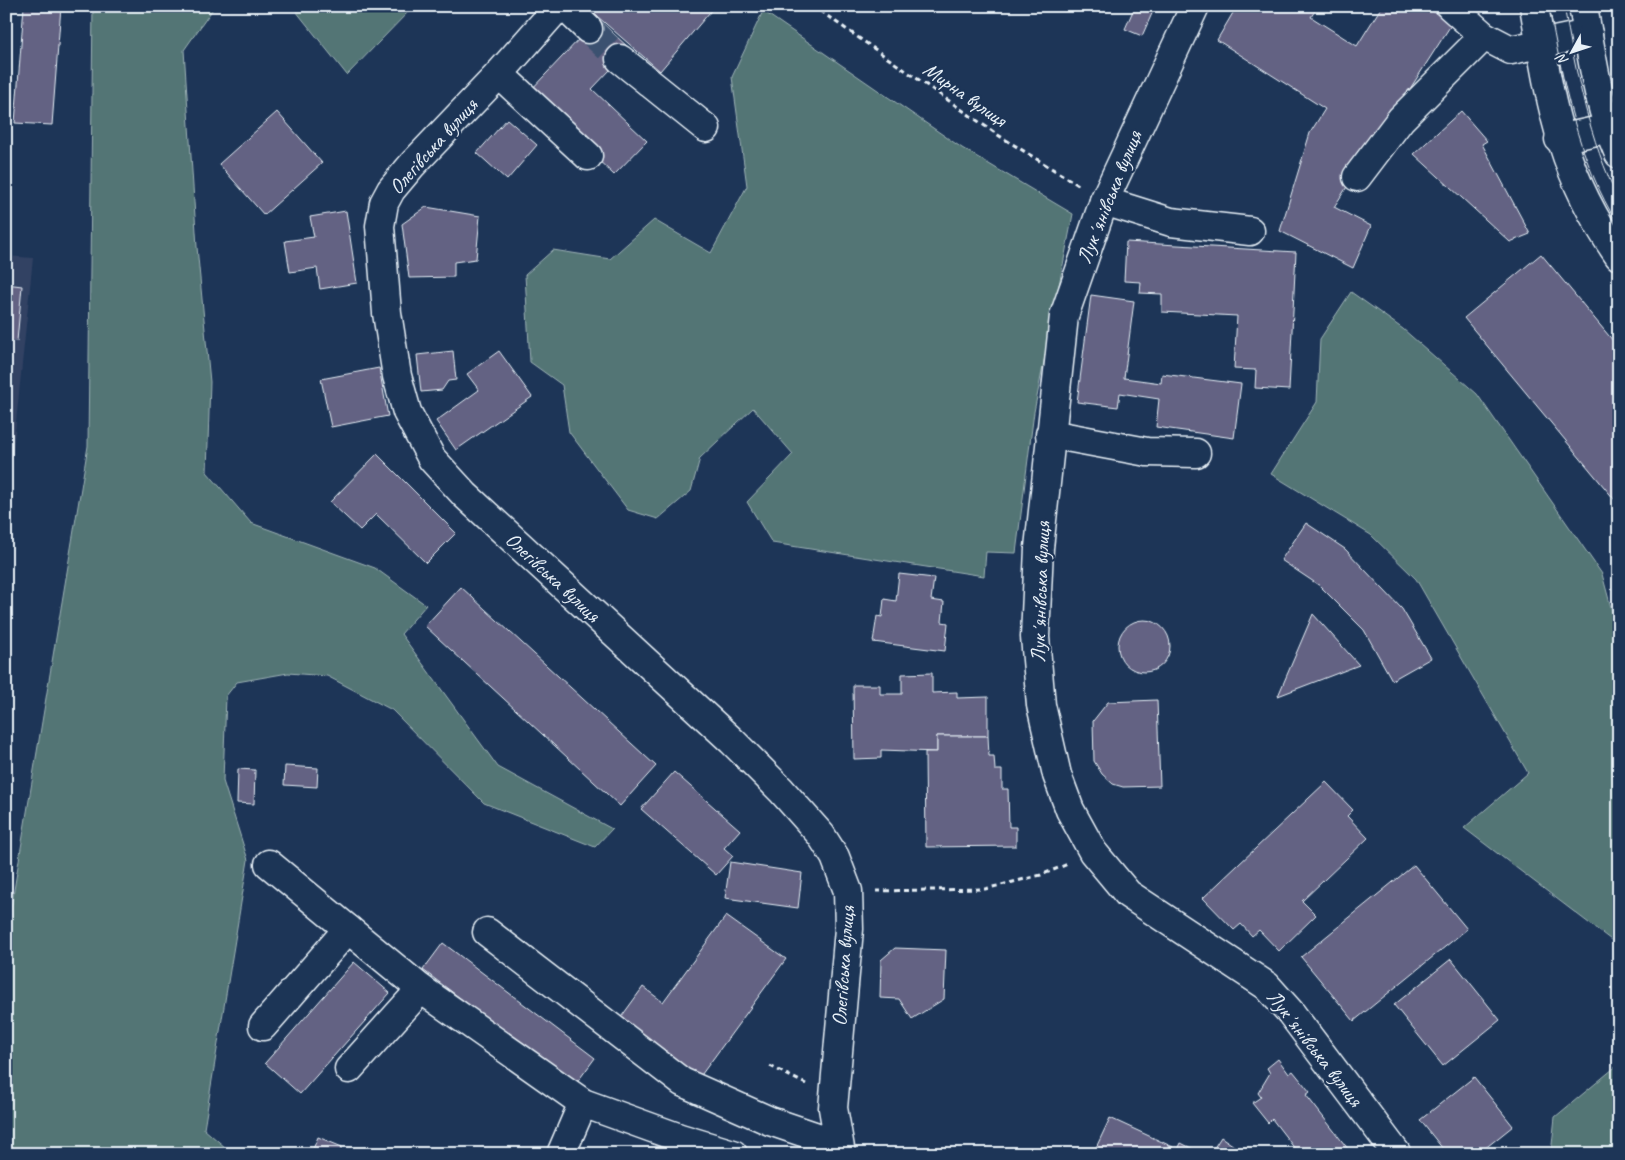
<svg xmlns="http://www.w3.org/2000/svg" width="1625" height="1160" font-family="Caveat,sans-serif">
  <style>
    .built { fill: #324264 }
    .green { fill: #537575; stroke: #9eb3b6 }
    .building { fill: #646283; stroke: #e8f1f8 }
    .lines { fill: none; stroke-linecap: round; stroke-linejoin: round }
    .minor-tunnel { stroke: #3b516f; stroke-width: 28; stroke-dasharray: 28 14; stroke-linecap: butt }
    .minor-casing { stroke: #e8f1f8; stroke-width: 31 }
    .major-casing { stroke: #e8f1f8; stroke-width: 31 }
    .path { stroke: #e8f1f8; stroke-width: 3; stroke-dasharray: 5 4; stroke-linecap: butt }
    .minor { stroke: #1d3557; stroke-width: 28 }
    .major { stroke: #1d3557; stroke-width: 28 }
    .tram { stroke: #e8f1f8; stroke-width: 1 }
    .labels { text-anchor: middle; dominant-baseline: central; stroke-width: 4.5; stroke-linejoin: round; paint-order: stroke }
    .street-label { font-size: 21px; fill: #e8f1f8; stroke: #1d3557 }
  </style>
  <rect width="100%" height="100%" fill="#1d3557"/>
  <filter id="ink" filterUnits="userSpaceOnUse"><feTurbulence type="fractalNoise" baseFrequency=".02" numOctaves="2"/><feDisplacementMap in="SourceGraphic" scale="10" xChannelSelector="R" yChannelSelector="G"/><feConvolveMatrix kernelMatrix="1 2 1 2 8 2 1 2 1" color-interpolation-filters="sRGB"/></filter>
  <g filter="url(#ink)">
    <polygon class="built" points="6,256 33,258 6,519"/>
    <g class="green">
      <polygon points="93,6 215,6 184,50 197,247 210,382 207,472 251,523 375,568 426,605 401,634 498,767 612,829 595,847 484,803 392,710 327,676 288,673 237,682 226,696 223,781 248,860 204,1129 233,1154 6,1154 6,938 88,446"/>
      <polygon points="292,6 406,6 410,10 347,75"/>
      <polygon points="763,11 962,148 1073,214 1034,412 1016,553 986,552 984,576 772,543 747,502 793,454 753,408 700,458 691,491 658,519 628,510 569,432 562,385 530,362 525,275 553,250 610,259 654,220 711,253 747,186 732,77"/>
      <polygon points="1351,292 1403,329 1477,394 1602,574 1619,637 1619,946 1464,828 1528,773 1416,579 1371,535 1271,474 1317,402 1320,339"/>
      <polygon points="1619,1064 1619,1154 1551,1154 1555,1117"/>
    </g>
    <g class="building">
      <polygon points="24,6 61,6 52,125 15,123"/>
      <polygon points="593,6 715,6 660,71 590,10"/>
      <polygon points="1135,6 1148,6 1154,9 1142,36 1125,29"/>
      <polygon points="1237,6 1318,6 1311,17 1357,46 1382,6 1426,6 1451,25 1334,207 1371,226 1353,268 1280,231 1310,133 1325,109 1217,40"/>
      <polygon points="598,19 630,49 592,89 647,141 614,175 528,93"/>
      <polygon points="1461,111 1487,141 1482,144 1530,234 1510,242 1414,154"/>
      <polygon points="277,112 322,163 264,215 219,164"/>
      <polygon points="507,119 537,145 507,180 477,153"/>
      <polygon points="426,207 480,216 476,259 454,262 454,277 409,278 402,224"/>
      <polygon points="346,211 357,283 320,289 317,268 290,272 285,241 314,237 310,217"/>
      <polygon points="1126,242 1296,252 1289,390 1255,388 1256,370 1234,369 1237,316 1162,312 1162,294 1140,293 1141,282 1124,281"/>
      <polygon points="1541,254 1619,348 1619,505 1464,318"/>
      <polygon points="6,284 22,286 17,341 6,340"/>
      <polygon points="1091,295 1134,301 1124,378 1161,383 1162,374 1241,384 1234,438 1156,427 1159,399 1120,393 1118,407 1077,402"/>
      <polygon points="453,351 456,380 448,381 442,390 421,392 417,355"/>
      <polygon points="499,351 532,397 456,450 436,421 479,390 467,374"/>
      <polygon points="379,368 388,416 331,427 321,379"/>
      <polygon points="377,454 456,533 426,563 376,514 360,530 330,502"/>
      <polygon points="1306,523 1345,549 1402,609 1431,658 1392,680 1364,630 1320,586 1281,560"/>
      <polygon points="899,574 934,578 931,600 944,602 942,622 948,623 945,651 873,642 877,616 882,617 884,599 896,601"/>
      <polygon points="461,587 656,766 620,806 425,626"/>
      <polygon points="1313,614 1359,665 1278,696"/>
      <circle cx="1144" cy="646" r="26"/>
      <polygon points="932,673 932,693 957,692 957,698 988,697 988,736 937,736 937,752 881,750 881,758 854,759 853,685 880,685 880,694 902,694 902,674"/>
      <polygon points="1157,700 1160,786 1123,787 1113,784 1102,774 1094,761 1093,721 1108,702"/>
      <polygon points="937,736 988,736 989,756 994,756 995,770 1002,770 1002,789 1008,789 1009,827 1016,827 1016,846 926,847 925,752 937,752"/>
      <polygon points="285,766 318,768 317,787 284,785"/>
      <polygon points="238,769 255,770 254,804 237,803"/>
      <polygon points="674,772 740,830 724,848 733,856 716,875 641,809"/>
      <polygon points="1326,782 1353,810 1347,816 1368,838 1302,901 1316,915 1279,951 1259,930 1252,936 1241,924 1234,930 1203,898"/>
      <polygon points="730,862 802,873 798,908 725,898"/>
      <polygon points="1414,865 1467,929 1354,1021 1301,957"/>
      <polygon points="726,916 786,959 699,1078 619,1020 643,987 663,1002"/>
      <polygon points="443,943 595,1058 575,1085 423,970"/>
      <polygon points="895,948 946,950 944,999 912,1019 899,999 880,998 881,960"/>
      <polygon points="1451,959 1500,1020 1443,1066 1394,1005"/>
      <polygon points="354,962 390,993 300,1094 265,1063"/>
      <polygon points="1278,1059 1289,1074 1293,1071 1310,1092 1306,1095 1352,1154 1299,1154 1272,1119 1268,1123 1252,1103 1261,1097 1258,1093 1270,1073 1267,1068"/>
      <polygon points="1474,1077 1513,1126 1478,1154 1447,1154 1420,1120"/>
      <polygon points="1110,1118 1173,1147 1169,1154 1093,1154"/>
      <polygon points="318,1137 342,1147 339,1154 311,1154"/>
      <polygon points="1221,1137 1246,1154 1210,1154"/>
      <polygon points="1181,1143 1201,1153 1200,1154 1176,1154"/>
    </g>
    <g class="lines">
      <polyline class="minor-tunnel" points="588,29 620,59"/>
      <g class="minor-casing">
        <g id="minor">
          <polyline points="559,6 499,74 412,165 391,190 384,203 380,226 387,313 397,376 407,412 432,459 465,495 732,741 781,790 821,835 835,857 848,891 849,929 833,1108 841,1154"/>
          <polyline points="564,6 588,29"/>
          <polyline points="1195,6 1104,201 1064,316 1039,548 1035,637 1041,705 1057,775 1070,810 1093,852 1128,894 1267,986 1291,1013 1397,1154"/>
          <polyline points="1450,6 1484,36 1511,50 1588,34"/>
          <polyline points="620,59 706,128"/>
          <polyline points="499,74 588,156"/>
          <polyline points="1559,139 1619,126"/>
          <polyline points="1357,177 1401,119 1484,36"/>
          <polyline points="1104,201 1171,222 1250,231"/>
          <polyline points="1050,434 1147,452 1196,453"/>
          <polyline points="269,864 421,989 583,1103 680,1138 733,1154"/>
          <polyline points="487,932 682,1082 770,1121 838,1144"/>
          <polyline points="263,1026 348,929"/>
          <polyline points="349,1069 421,989"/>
          <polyline points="561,1154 583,1103"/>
        </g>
      </g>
      <g class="major-casing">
        <g id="major">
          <path d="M 1534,6 C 1551,105 1560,172 1619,256"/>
          <path d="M 1583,6 C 1592,56 1598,107 1619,154"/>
        </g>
      </g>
      <g class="path">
        <polyline points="813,6 998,135 1080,186"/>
        <polyline points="876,891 985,889 1041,875 1068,864"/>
        <polyline points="770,1066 806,1084"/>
      </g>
      <use href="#minor" class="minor"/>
      <use href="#major" class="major"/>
      <g class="tram">
        <path d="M 1549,6 C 1563,82 1577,159 1619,226"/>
        <path d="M 1564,6 C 1576,73 1589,139 1619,200"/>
      </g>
    </g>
  </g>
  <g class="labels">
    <g class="street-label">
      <text transform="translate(965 94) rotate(35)">Мирна вулиця</text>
      <text transform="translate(433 146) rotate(-48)">Олегівська вулиця</text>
      <text transform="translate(1109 197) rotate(-68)">Лукʼянівська вулиця</text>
      <text transform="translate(553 577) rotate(43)">Олегівська вулиця</text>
      <text transform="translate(1040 592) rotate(-88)">Лукʼянівська вулиця</text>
      <text transform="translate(843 966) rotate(-86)">Олегівська вулиця</text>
      <text transform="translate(1315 1048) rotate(52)">Лукʼянівська вулиця</text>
    </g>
  </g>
  <rect width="1625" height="1160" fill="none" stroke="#1d3557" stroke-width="25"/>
  <rect x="12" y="12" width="1600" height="1135" fill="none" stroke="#e8f1f8" stroke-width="2" filter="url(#ink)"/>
  <g transform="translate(1572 52) rotate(230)" stroke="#1d3557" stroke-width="4" paint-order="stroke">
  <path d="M0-4L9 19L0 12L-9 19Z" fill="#e8f1f8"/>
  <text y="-8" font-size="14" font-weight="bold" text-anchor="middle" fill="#e8f1f8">N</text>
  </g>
</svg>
